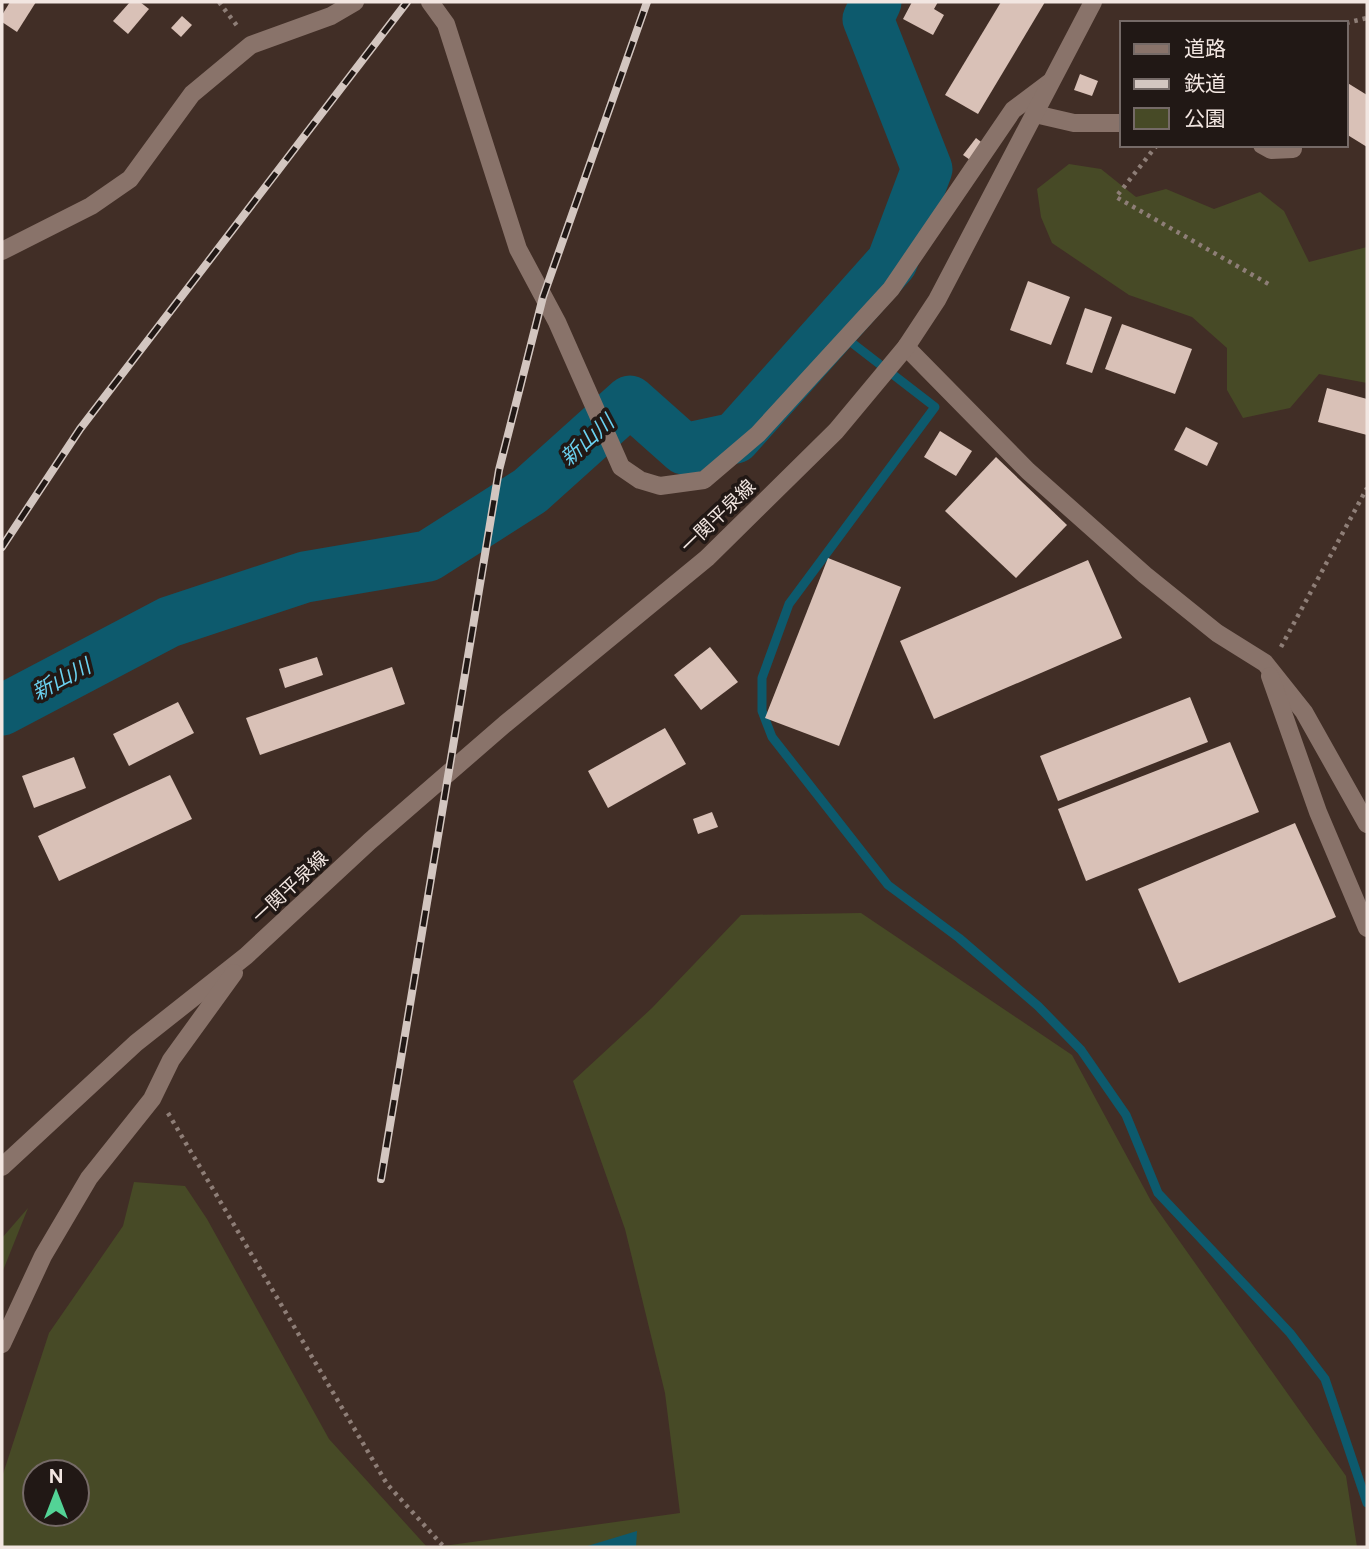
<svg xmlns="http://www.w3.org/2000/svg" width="1369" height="1549" font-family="Figtree,'Noto Sans JP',sans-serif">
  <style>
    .green { fill: #474a26; fill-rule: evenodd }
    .water { fill: #0d5a6d }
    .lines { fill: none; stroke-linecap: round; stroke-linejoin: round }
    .stream { stroke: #0d5a6d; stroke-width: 9 }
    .river { stroke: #0d5a6d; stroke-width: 51 }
    .building { fill: #d9c1b7 }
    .path { stroke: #8e7e77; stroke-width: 4.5; stroke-dasharray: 3.5 5; stroke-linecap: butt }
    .street { stroke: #89736a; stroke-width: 18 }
    .secondary { stroke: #89736a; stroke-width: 18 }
    .rail-casing { stroke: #d3c6c0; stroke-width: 8 }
    .rail { stroke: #211815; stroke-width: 5; stroke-dasharray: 16; stroke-linecap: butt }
    .labels { text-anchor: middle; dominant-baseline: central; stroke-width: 7; stroke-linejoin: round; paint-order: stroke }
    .street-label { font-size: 19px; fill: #f2e6e1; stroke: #211815 }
    .water-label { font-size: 21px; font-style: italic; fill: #6bd1f0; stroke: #211815 }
  </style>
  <rect width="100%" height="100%" fill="#412e26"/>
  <g class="green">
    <polygon points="1069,164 1101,169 1136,197 1166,189 1214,209 1260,192 1284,211 1309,262 1367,247 1367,383 1319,374 1290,408 1243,418 1227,390 1227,348 1192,317 1129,295 1052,243 1041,217 1037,189"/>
    <polygon points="861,913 1072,1055 1151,1201 1346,1476 1357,1547 436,1547 680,1513 665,1393 625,1229 573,1081 652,1008 741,915"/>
    <path d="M 134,1182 L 185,1186 L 207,1219 L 329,1439 L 427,1547 L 2,1547 L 2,1477 L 49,1333 L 123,1226 ZM 35,1472 L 77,1472 L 77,1514 L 35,1514 Z"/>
    <polygon points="28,1208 2,1273 2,1238"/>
  </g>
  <polygon class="water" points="637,1531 636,1547 583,1547 584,1547"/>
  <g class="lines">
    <polyline class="stream" points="834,329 935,407 789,604 762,678 762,711 772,737 888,885 959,938 1038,1006 1081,1050 1126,1115 1158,1193 1290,1333 1325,1379 1367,1503"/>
    <polyline class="river" points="2,710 169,622 305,577 428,556 530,491 630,401 684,449 735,438 892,262 927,169 868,19 876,2"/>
  </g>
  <g class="building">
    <polygon points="10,2 36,2 17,32 2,22 2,15"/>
    <polygon points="130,2 140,2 149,9 128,34 113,21"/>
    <polygon points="912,2 938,2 934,9 944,15 933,35 903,19"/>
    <polygon points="1001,2 1045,2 978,114 945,95"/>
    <polygon points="182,16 192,25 181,37 171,28"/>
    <polygon points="1080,74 1098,81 1092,96 1074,90"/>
    <polygon points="1346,82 1367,95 1367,147 1346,134"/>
    <polygon points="976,138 985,145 973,162 963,155"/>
    <polygon points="1028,281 1070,297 1051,345 1010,330"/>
    <polygon points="1085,308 1112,317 1092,373 1066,364"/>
    <polygon points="1122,324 1192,349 1175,394 1105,369"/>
    <polygon points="1327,388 1367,399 1367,435 1318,422"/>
    <polygon points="1186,427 1218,443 1207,466 1174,450"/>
    <polygon points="940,431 972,451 956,476 924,457"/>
    <polygon points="996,457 1067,525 1016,578 945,511"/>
    <polygon points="828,558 901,587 839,746 765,718"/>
    <polygon points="1088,560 1122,638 934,719 900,641"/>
    <polygon points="710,647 738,682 701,710 674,675"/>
    <polygon points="317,657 323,675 285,688 279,669"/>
    <polygon points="392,667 405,704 260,755 246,718"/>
    <polygon points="1190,697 1208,742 1058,801 1040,756"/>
    <polygon points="178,702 194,733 129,766 113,734"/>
    <polygon points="665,728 686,764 608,808 588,771"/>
    <polygon points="1230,742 1259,812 1086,881 1058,809"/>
    <polygon points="74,757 86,788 34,808 22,776"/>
    <polygon points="170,775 192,819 59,881 38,836"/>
    <polygon points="712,812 718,827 698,834 693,819"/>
    <polygon points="1295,823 1336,917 1179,983 1138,889"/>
  </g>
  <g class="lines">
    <g class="path">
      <polyline points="219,2 238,27"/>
      <polyline points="1346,23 1367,18"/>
      <polyline points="1157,145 1116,197 1272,286"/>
      <polyline points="1281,647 1367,488"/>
      <polyline points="168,1113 387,1484 444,1547"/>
    </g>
    <g class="street">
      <polyline points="430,2 446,24 518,249 557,322 621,467 640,480 660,486 704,480 758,434 891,289 1013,110 1049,83"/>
      <polyline points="1035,114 1074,123 1122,123"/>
      <polyline points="1262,145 1271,150 1293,149"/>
      <polyline points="2,251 91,206 130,179 192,94 251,45 331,16 355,2"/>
      <polyline points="906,347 1028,471 1145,575 1217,633 1265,663 1304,712 1367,824"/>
      <polyline points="1270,676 1318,812 1367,928"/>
    </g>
    <g class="secondary">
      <polyline points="2,1167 136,1043 246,956 370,841 505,724 707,558 836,431 906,347 937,300 1093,2"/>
      <polyline points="2,1344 43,1256 89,1178 152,1099 171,1060 234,973"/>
    </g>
    <g class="rail-casing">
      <g id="rail">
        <polyline points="2,547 80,429 407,2"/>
        <polyline points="381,1179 499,470 543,297 647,2"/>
      </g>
    </g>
    <use href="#rail" class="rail"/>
  </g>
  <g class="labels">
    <g class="street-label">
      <text transform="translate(718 516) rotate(-44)">一関平泉線</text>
      <text transform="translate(290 887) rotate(-43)">一関平泉線</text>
    </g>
    <g class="water-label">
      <text transform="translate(587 440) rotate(-42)">新山川</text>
      <text transform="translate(61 679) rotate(-28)">新山川</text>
    </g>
  </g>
  <rect width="1369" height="1549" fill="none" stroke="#f2e6e1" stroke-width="7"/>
  <rect x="1120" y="21" width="228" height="126" fill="#211815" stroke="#756a67" stroke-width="2"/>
  <rect x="1134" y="44" width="35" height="10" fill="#89736a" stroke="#756a67" stroke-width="2"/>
  <text x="1184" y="56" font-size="21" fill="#f2e6e1">道路</text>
  <rect x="1134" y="79" width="35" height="10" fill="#d3c6c0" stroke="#756a67" stroke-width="2"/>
  <text x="1184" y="91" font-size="21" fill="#f2e6e1">鉄道</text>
  <rect x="1134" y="108" width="35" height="21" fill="#474a26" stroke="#756a67" stroke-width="2"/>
  <text x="1184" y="126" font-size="21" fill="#f2e6e1">公園</text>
  <g transform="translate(56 1493)"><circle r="33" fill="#211815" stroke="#756a67" stroke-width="2"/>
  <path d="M0-5L12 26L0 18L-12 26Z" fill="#53d396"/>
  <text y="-10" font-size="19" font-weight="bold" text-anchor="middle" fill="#f2e6e1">N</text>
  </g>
</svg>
